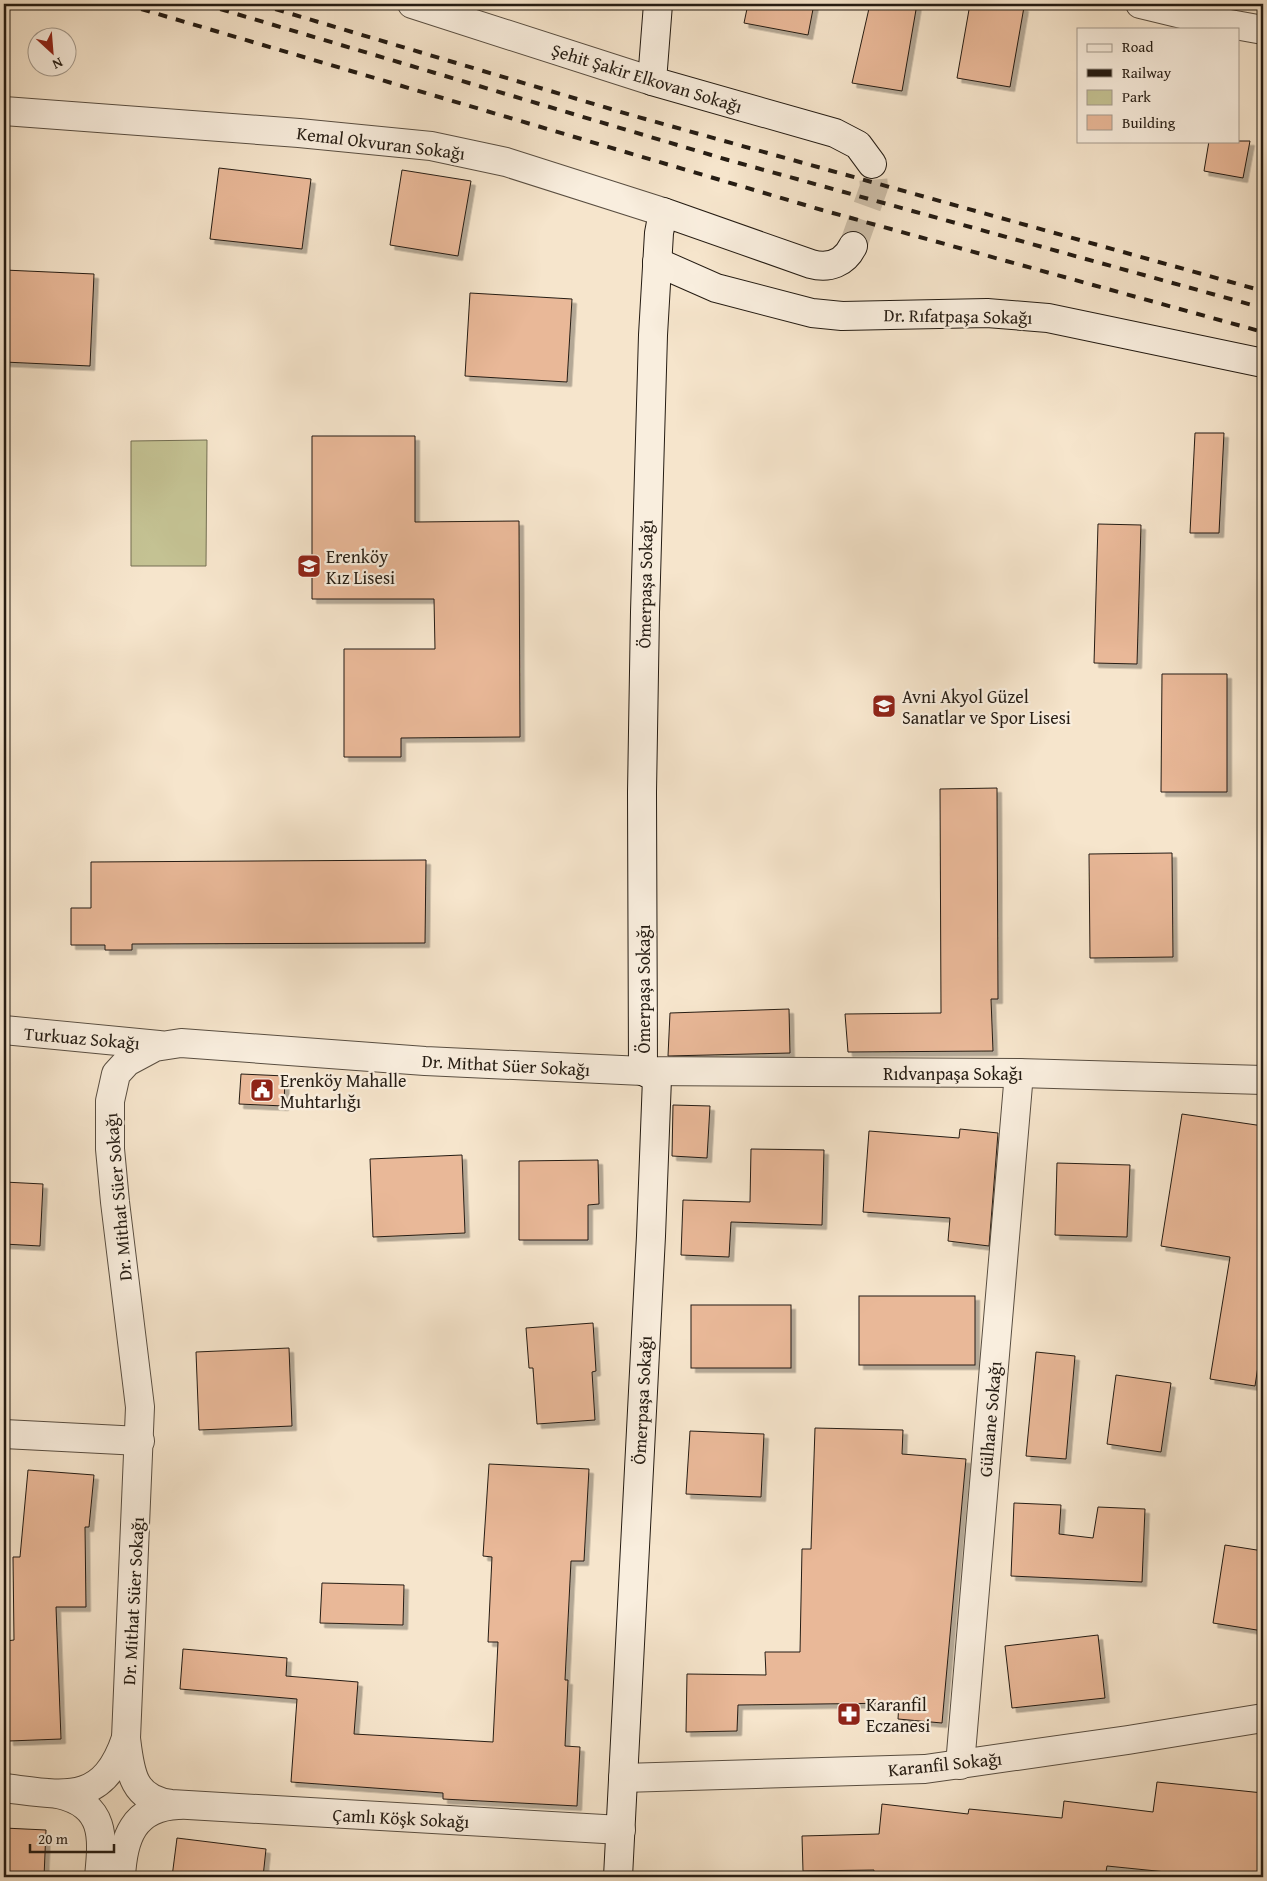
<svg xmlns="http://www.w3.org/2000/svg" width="1267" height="1881" font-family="'Gentium Book Plus',serif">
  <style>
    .green { fill: #c4c293; stroke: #746f53 }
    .building { fill: #e9b898; stroke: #251c13; filter: url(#shadow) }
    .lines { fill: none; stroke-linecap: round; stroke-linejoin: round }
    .secondary-tunnel { stroke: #ccbda7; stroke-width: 28; stroke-dasharray: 28 14; stroke-linecap: butt }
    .street-casing { stroke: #594e41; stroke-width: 30 }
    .secondary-casing { stroke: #251c13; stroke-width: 30 }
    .street { stroke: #f9eede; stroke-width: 28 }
    .secondary { stroke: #f9eede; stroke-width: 28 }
    .rail { stroke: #251c13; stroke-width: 4; stroke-dasharray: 9 9; stroke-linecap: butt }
    .labels { text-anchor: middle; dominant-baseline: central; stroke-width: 4.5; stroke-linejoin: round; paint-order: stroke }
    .street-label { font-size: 18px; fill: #251c13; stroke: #f9eede }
    .poi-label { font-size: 18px; fill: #251c13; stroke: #f9eede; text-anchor: start }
  </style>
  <defs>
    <filter id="shadow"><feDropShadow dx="4.5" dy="4.5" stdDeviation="0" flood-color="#0004"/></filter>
  </defs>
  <rect width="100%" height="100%" fill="#f6e5cc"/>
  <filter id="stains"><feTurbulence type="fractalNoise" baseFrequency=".004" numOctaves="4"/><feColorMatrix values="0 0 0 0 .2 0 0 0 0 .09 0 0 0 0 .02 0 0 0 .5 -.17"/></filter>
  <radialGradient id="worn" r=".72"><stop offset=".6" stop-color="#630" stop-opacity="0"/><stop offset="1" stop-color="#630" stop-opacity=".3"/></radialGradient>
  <polygon class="green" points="207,440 206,566 131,566 131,441"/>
  <g class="building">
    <polygon points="748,4 814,4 808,35 744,23"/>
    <polygon points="870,4 917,4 902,91 852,83"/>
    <polygon points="970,4 1006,4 1024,7 1010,87 957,78"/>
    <polygon points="1209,141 1250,141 1243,178 1204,171"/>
    <polygon points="219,168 311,179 302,249 210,239"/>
    <polygon points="402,170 471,181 458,256 390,245"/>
    <polygon points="4,270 94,274 90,366 4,362"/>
    <polygon points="470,293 572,299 567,382 465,376"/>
    <polygon points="1195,433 1224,433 1219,533 1190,533"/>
    <polygon points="312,436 415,436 415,522 519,521 520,737 401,738 401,757 344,757 344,649 435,649 434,599 312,599"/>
    <polygon points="1098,524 1141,525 1137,664 1094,663"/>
    <polygon points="1162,674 1227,674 1227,792 1161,792"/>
    <polygon points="997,788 998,999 991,999 993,1051 848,1052 845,1014 941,1013 940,789"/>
    <polygon points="1172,853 1173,957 1090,958 1089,854"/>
    <polygon points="426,860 425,943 132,944 132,950 105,950 105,945 71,945 71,908 91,908 91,862"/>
    <polygon points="789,1009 790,1053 668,1056 670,1013"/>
    <polygon points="241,1074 285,1076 284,1106 239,1104"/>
    <polygon points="673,1105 710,1106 707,1158 672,1156"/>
    <polygon points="1182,1114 1263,1126 1263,1333 1255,1386 1210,1379 1230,1257 1161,1246"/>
    <polygon points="960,1129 998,1133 989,1246 948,1241 950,1218 863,1212 869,1131 959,1138"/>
    <polygon points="751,1149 824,1150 822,1225 731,1222 729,1257 681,1255 683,1200 750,1202"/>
    <polygon points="462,1155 465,1233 373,1237 370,1159"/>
    <polygon points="598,1160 599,1204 588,1205 588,1240 519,1240 519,1161"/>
    <polygon points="1057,1163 1130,1165 1127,1237 1055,1235"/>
    <polygon points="4,1182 43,1184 40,1246 4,1244"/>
    <rect x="859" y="1296" width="116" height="69"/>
    <rect x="691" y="1305" width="100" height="63"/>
    <polygon points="593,1323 596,1371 592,1372 595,1420 537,1424 533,1368 529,1368 526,1328"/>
    <polygon points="289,1348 292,1426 199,1430 196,1352"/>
    <polygon points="1036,1352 1075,1356 1066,1459 1026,1456"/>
    <polygon points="1116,1375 1171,1383 1161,1452 1107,1444"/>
    <polygon points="815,1428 903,1430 902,1454 966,1459 942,1723 898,1719 899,1703 738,1705 737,1731 686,1732 687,1674 766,1675 765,1652 800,1652 802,1549 811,1549"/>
    <polygon points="690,1431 764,1434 761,1497 686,1494"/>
    <polygon points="489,1464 589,1469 584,1561 571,1561 565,1680 568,1680 565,1746 580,1747 577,1806 443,1799 443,1793 291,1782 297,1699 180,1689 183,1649 287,1658 286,1676 358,1682 354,1734 493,1742 498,1642 488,1642 492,1557 483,1556"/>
    <polygon points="28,1470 94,1475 89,1527 85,1527 86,1607 56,1607 61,1739 9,1741 6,1641 14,1640 13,1557 20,1557"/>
    <polygon points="1014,1503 1061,1505 1059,1534 1093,1538 1098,1507 1145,1509 1142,1582 1011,1576"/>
    <polygon points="1225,1545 1263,1551 1263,1631 1213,1623"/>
    <polygon points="322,1583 404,1585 403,1625 320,1623"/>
    <polygon points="1098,1635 1105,1698 1012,1708 1005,1646"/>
    <polygon points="1157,1782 1263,1793 1263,1877 1216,1877 1107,1866 1105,1877 873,1877 874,1870 803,1871 802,1836 879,1834 882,1804 968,1814 969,1809 1062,1818 1064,1801 1153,1812"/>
    <polygon points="4,1828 46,1830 44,1877 4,1877"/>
    <polygon points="177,1838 266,1849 263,1877 172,1877"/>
  </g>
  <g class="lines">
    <polyline class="secondary-tunnel" points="853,246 874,187 872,164"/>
    <g class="street-casing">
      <g id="street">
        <polyline points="412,4 652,81"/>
        <polyline points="1140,4 1202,19 1263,30"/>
        <polyline points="4,111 299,133 431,146 506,162 663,212"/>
        <polyline points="4,1030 159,1045"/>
        <polyline points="4,1434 140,1441"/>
        <polyline points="960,1765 1019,1073"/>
        <polyline points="623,1778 925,1769 1128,1740 1263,1718"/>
        <path d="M 4,1788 C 63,1795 103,1807 126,1738"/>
        <path d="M 58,1794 C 106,1805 103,1837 99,1877"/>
        <path d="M 621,1830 L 171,1804 C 132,1799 130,1771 126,1738 L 140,1407 L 115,1202 L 110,1149 L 110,1101 L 116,1074 L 127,1062 L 155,1047 L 181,1043 L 425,1061 L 643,1071 L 1019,1073 L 1263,1080"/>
        <path d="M 121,1877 C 123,1839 133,1807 178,1805"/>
      </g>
    </g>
    <g class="secondary-casing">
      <g id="secondary">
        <polyline points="658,4 652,81 835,133 858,145 872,164"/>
        <polyline points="657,262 716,288 812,313 842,316 987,313 1048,318 1263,363"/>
        <path d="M 618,1877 L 651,1236 L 657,1078 L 643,1071 L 642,792 L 645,612 L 653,335 L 659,233 L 663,212 L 811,264 C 829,269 845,263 853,246"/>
      </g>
    </g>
    <use href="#street" class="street"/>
    <use href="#secondary" class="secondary"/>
    <g class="rail">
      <polyline points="124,4 822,210 1263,332"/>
      <polyline points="203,4 728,160 1263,308"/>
      <polyline points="258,4 631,115 1263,291"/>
    </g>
  </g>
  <defs>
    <g id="school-square" transform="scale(1.25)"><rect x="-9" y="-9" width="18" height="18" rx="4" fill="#8f2418" stroke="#f9eede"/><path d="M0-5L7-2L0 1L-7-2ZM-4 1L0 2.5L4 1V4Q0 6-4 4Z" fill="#fff"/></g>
    <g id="civic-square" transform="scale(1.25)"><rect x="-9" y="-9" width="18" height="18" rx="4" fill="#8f2418" stroke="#f9eede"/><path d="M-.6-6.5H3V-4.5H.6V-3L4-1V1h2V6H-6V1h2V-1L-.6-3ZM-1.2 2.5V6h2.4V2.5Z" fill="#fff"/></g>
    <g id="pharmacy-square" transform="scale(1.25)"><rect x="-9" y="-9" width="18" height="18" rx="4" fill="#8f2418" stroke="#f9eede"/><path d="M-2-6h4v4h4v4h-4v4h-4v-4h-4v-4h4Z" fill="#fff"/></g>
  </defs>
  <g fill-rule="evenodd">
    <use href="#school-square" x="309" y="566"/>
    <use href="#school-square" x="884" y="706"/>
    <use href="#civic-square" x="262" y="1090"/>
    <use href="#pharmacy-square" x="849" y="1714"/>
  </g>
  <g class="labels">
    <g class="street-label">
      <text transform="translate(647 78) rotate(17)">Şehit Şakir Elkovan Sokağı</text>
      <text transform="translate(381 143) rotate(7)">Kemal Okvuran Sokağı</text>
      <text transform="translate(958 316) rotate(1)">Dr. Rıfatpaşa Sokağı</text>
      <text transform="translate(645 584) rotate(-89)">Ömerpaşa Sokağı</text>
      <text transform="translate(643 989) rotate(-90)">Ömerpaşa Sokağı</text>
      <text transform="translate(82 1038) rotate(5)">Turkuaz Sokağı</text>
      <text transform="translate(506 1065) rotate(3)">Dr. Mithat Süer Sokağı</text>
      <text x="953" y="1073">Rıdvanpaşa Sokağı</text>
      <text transform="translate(118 1197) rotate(-95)">Dr. Mithat Süer Sokağı</text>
      <text transform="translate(642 1400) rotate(-87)">Ömerpaşa Sokağı</text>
      <text transform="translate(990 1419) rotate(-85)">Gülhane Sokağı</text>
      <text transform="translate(133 1601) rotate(-87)">Dr. Mithat Süer Sokağı</text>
      <text transform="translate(945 1764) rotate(-6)">Karanfil Sokağı</text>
      <text transform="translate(401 1818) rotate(3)">Çamlı Köşk Sokağı</text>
    </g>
    <g class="poi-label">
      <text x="326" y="556">Erenköy<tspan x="326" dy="21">Kız Lisesi</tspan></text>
      <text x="902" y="696">Avni Akyol Güzel<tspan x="902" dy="21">Sanatlar ve Spor Lisesi</tspan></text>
      <text x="280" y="1080">Erenköy Mahalle<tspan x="280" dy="21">Muhtarlığı</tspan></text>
      <text x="866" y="1704">Karanfil<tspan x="866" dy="21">Eczanesi</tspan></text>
    </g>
  </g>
  <rect width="1267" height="1881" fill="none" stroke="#f6e5cc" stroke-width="20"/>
  <rect x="5" y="5" width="1257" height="1871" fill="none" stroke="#251c13" stroke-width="2.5"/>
  <rect x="10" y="10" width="1247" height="1861" fill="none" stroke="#251c13"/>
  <rect x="1077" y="28" width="162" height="115" fill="#f9eede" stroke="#a49a8d"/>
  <rect x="1087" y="44" width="25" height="8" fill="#f9eede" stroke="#a49a8d"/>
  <text x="1122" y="52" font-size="15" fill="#251c13">Road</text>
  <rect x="1087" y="69" width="25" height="8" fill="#251c13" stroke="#a49a8d"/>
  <text x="1122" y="78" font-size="15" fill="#251c13">Railway</text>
  <rect x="1087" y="90" width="25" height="15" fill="#c4c293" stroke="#a49a8d"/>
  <text x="1122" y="102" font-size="15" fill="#251c13">Park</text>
  <rect x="1087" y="115" width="25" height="15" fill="#e9b898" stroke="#a49a8d"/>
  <text x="1122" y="128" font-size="15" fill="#251c13">Building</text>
  <g transform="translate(52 52) rotate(154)"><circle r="24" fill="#f9eede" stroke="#a49a8d"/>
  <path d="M0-4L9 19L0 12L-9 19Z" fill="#8f2418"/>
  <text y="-8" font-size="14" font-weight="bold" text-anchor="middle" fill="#251c13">N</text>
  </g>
  <path d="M30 1844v8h84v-8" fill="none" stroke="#251c13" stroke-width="2.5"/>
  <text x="38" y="1844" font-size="15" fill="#251c13" stroke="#f9eede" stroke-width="4" paint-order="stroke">20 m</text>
  <rect width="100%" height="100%" filter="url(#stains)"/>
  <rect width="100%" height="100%" fill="url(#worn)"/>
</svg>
